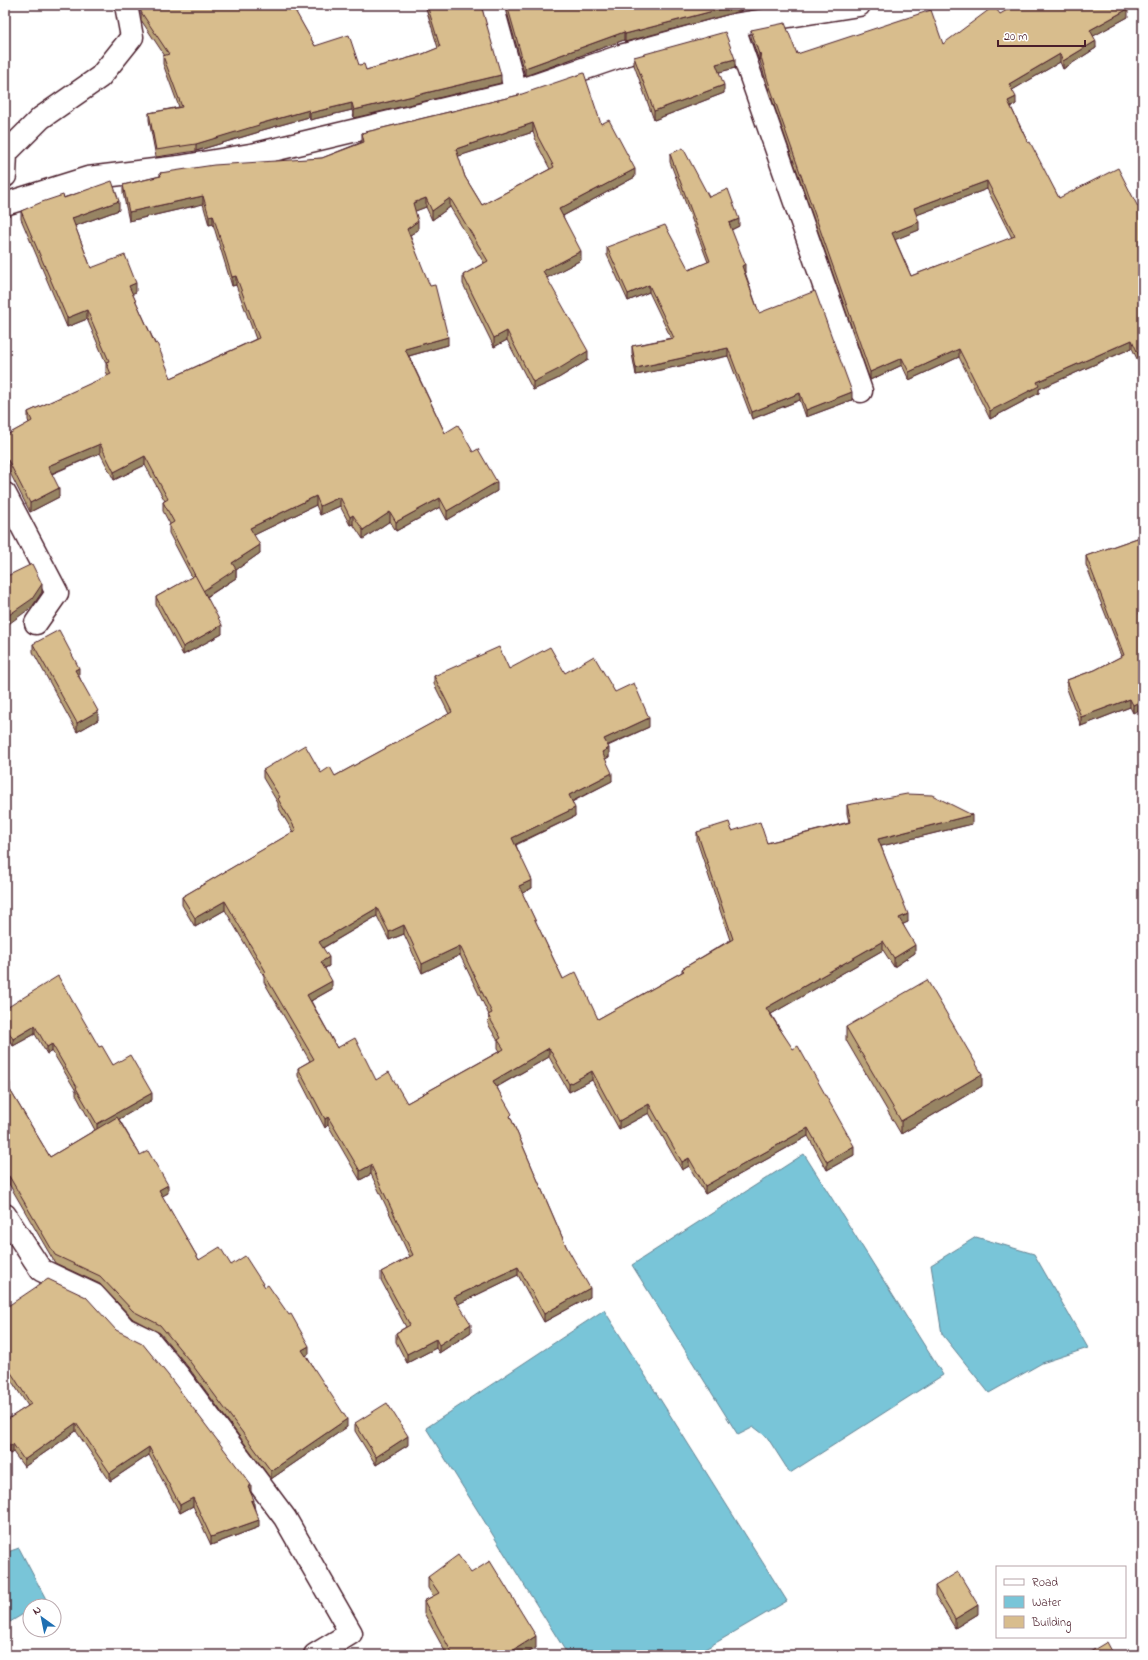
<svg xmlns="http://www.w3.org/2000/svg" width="1148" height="1660" font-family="'Indie Flower',sans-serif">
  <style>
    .water { fill: #79c5d8; stroke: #668393 }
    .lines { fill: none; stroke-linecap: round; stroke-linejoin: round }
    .minor-casing { stroke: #4a1f2b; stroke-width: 25 }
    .minor { stroke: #fff; stroke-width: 22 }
    .wall { fill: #baa379; stroke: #4a1f2b; fill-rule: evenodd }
    .shaded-wall { fill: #978463; stroke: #4a1f2b }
    .building { fill: #d8bd8d; stroke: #4a1f2b; fill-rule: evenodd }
  </style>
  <rect width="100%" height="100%" fill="#fff"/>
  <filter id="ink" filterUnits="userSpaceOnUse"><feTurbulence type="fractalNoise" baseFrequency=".025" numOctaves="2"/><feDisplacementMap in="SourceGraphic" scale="8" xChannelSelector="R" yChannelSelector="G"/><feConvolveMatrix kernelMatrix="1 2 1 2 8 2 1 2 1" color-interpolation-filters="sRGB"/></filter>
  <g filter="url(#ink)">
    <g class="water">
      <polygon points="804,1154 943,1375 790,1473 767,1437 754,1427 738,1435 632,1265"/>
      <polygon points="976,1237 1034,1254 1088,1348 1042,1363 989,1393 942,1334 931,1265"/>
      <polygon points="604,1310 787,1601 695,1655 568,1655 426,1428"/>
      <polygon points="19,1548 47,1601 37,1606 30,1606 30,1610 5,1625 5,1553"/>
    </g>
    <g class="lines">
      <g class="minor-casing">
        <g id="minor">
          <polyline points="492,5 516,92"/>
          <polyline points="733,25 861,391"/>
          <polyline points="5,176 6,153 41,118 100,77 132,37 126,5"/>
          <polyline points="5,204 88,178 179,167 256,154 516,92 624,55 733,25 859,5"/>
          <polyline points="5,494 57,593 36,623"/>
          <polyline points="5,1215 41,1270 94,1295 125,1329 150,1341 178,1375 285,1518 351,1633 315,1655"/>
        </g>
      </g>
      <use href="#minor" class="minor"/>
    </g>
    <g class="wall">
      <polygon points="147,5 298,5 293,8 315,46 359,65 366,70 423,54 438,48 425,5 481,5 501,83 354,118 352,110 310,120 309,117 259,131 259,132 196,151 156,157 149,120 149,113 179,107 163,64 163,56 165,56 141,20 141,9"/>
      <polygon points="505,5 634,5 634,6 741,5 741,11 625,42 624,40 525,76"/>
      <path d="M 1000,14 L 1128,17 L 1093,36 L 1096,48 L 1063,69 L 1060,62 L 1012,90 L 1016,104 L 1011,107 L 1028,143 L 1059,198 L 1138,207 L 1143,205 L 1143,372 L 1132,348 L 1039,389 L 1039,393 L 990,419 L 959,357 L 909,380 L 902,365 L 870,380 L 768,88 L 760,61 L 759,61 L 751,37 L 751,30 L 797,54 L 943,44 ZM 987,189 L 1012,238 L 911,276 L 895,239 L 919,230 L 916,215 Z"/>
      <polygon points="634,57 735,68 719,72 724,93 654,120 634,65"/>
      <path d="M 519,95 L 601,124 L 635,177 L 563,216 L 581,260 L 546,278 L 588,360 L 557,379 L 533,390 L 507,340 L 494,347 L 463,284 L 463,275 L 484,263 L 450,207 L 432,220 L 426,207 L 415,211 L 418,230 L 410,235 L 448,345 L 409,356 L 445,433 L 473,452 L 497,491 L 447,520 L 440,507 L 396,531 L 390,521 L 363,539 L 353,524 L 350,525 L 340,506 L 320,515 L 316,505 L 254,535 L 260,553 L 236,570 L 236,578 L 207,597 L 222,634 L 183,655 L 156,605 L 156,597 L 192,577 L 169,533 L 169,525 L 170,524 L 163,511 L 163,502 L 165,501 L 145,465 L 114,480 L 100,453 L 52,474 L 59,497 L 30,512 L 8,469 L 5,436 L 29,423 L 28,420 L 28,412 L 108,376 L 106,371 L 106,363 L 87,319 L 67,327 L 21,219 L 21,211 L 64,198 L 119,210 L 75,226 L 91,268 L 136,292 L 132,293 L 171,378 L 256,339 L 236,285 L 232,286 L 213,224 L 209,225 L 203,204 L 129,221 L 123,193 L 123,185 L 160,176 L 160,173 L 322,158 L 362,142 L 362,133 ZM 533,132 L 538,146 L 550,169 L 482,205 L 465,177 L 458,156 Z"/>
      <polygon points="670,154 709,197 739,226 731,230 745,272 759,313 852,400 806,417 800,400 752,419 728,356 636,375 632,354 632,346 671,338 649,292 628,301 607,255 607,247 689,270 708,262 670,162"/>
      <polygon points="1143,477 1143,489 1142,486 1142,478"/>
      <polygon points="1143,536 1133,713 1130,707 1081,726 1067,689 1067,680 1095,670 1122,656 1086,565 1086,556"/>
      <polygon points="33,644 79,676 98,720 77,732 33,652"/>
      <path d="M 509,669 L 565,673 L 615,692 L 649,727 L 608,746 L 609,757 L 605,759 L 612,781 L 572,802 L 575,816 L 516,845 L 532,888 L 522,893 L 563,979 L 598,1019 L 682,972 L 682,969 L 730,940 L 697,841 L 697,832 L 732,831 L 767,843 L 849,822 L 847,813 L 847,805 L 972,824 L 881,846 L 908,922 L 903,924 L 915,953 L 894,967 L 883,950 L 771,1014 L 854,1155 L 827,1170 L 808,1136 L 705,1194 L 689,1166 L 682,1170 L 649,1113 L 619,1129 L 592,1080 L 569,1092 L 549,1057 L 497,1087 L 512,1121 L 566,1246 L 590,1297 L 544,1322 L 518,1275 L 458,1304 L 471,1332 L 439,1353 L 436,1348 L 407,1363 L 396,1342 L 396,1333 L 406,1327 L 381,1280 L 381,1272 L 410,1257 L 371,1174 L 360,1180 L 328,1125 L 325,1128 L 298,1076 L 298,1068 L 310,1061 L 264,982 L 264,976 L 225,910 L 195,927 L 182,905 L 182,897 L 293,832 L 278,807 L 278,803 L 263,778 L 263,770 L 321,773 L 335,776 L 449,714 L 434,684 L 434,676 ZM 377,916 L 389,940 L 404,934 L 422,973 L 460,955 L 489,1015 L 488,1024 L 498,1041 L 498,1048 L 500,1051 L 407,1103 L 376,1080 L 337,1048 L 311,1001 L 332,989 L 325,968 L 329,966 L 323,948 Z"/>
      <polygon points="5,1009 99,1047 113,1065 152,1100 119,1119 140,1155 168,1193 162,1196 199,1260 231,1265 265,1287 309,1354 306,1355 347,1427 271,1479 188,1367 160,1333 133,1319 100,1284 55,1263 9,1184 7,1185 5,1182 5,1074 10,1090 50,1157 95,1130 76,1095 76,1091 52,1051 47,1054 35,1034 13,1046 5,1033"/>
      <polygon points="846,1027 982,1086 901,1134 846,1040"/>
      <polygon points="5,1308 251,1493 259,1527 211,1545 193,1506 180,1513 149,1455 110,1481 76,1431 24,1467 13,1452 10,1454 5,1445 5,1421 28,1406 5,1371"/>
      <polygon points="355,1423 408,1445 376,1465 355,1431"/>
      <polygon points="471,1573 536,1648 524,1655 447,1655 424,1613 424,1601 433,1596 428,1588 428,1577"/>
      <polygon points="935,1586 978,1614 955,1628 935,1595"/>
    </g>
    <g class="shaded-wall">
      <polygon points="290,5 298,5 290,9"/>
      <polygon points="736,5 741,5 741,11 625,42 625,34"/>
      <polygon points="1128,9 1128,17 1090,38 1090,30"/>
      <polygon points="624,32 624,40 525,76 525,68"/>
      <polygon points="1096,41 1096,48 1063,69 1063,61"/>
      <polygon points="760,53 760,61 759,61 759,54"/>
      <polygon points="1060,54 1060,62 1009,92 1009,84"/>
      <polygon points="735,59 735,68 716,73 716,64"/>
      <polygon points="501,75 501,83 354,118 354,110"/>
      <polygon points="724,85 724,93 654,120 654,111"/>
      <polygon points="1016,97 1016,104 1008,109 1008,101"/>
      <polygon points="352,103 352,110 310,120 310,113"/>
      <polygon points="309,110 309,117 259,131 259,132 196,151 196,144 259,124"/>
      <polygon points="533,123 533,132 456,157 456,149"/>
      <polygon points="635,169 635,177 559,218 559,209"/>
      <polygon points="987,181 987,189 914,216 914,208"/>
      <polygon points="203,196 203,204 129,221 129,212"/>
      <polygon points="426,198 426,207 413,212 413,203"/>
      <polygon points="450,198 450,207 432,220 432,211"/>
      <polygon points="119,201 119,210 72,227 72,218"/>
      <polygon points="213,215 213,224 209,225 209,216"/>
      <polygon points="739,219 739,226 729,231 729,223"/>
      <polygon points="418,221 418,230 407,237 407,229"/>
      <polygon points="919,222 919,230 892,241 892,233"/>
      <polygon points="581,251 581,260 543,280 543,271"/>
      <polygon points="745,264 745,272 742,273 742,266"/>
      <polygon points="236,276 236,285 232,286 232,277"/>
      <polygon points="136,283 136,292 129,295 129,286"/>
      <polygon points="649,285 649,292 628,301 628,294"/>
      <polygon points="87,310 87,319 67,327 67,318"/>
      <polygon points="507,331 507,340 494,347 494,338"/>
      <polygon points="448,337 448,345 405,357 405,349"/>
      <polygon points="1132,340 1132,348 1039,389 1039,393 990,419 990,411 1037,382"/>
      <polygon points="728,348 728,356 636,375 636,368"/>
      <polygon points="959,349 959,357 909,380 909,372"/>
      <polygon points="588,351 588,360 557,379 533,390 533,382"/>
      <polygon points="902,358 902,365 870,380 870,372"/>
      <polygon points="852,392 852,400 806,417 806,410"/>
      <polygon points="800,393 800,400 752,419 752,412"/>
      <polygon points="100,444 100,453 48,475 48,466"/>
      <polygon points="145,456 145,465 114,480 114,472"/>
      <polygon points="8,460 8,469 5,470 5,462"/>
      <polygon points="497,482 497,491 447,520 447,511"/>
      <polygon points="59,488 59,497 30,512 30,503"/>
      <polygon points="316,496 316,505 250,537 250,528"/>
      <polygon points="340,497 340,506 320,515 320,506"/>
      <polygon points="440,498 440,507 396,531 396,522"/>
      <polygon points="390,512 390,521 363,539 363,530"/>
      <polygon points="353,515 353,524 350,525 350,517"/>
      <polygon points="260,545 260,553 236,570 236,578 203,599 203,591 232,563"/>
      <polygon points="42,584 42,592 32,607 6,626 6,617"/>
      <polygon points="1143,611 1143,620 1139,613"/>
      <polygon points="222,625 222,634 183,655 183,647"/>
      <polygon points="79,668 79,676 75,678 75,670"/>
      <polygon points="1130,699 1130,707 1081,726 1081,717"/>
      <polygon points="1143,700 1143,708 1133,713 1133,705"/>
      <polygon points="98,711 98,720 77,732 77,723"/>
      <polygon points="649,718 649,727 604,747 604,739"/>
      <polygon points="609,748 609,757 602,761 602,752"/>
      <polygon points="612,773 612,781 569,803 569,795"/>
      <polygon points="575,808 575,816 512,846 512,838"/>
      <polygon points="972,815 972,824 878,847 878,839"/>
      <polygon points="532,880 532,888 519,895 519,886"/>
      <polygon points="225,901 225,910 195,927 195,918"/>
      <polygon points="377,908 377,916 319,950 319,942"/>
      <polygon points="908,914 908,922 899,926 899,918"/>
      <polygon points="404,925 404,934 389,940 389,932"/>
      <polygon points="883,941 883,950 766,1017 766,1008"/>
      <polygon points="915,945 915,953 894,967 894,958"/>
      <polygon points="460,946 460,955 422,973 422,964"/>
      <polygon points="329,957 329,966 321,970 321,962"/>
      <polygon points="332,981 332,989 307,1003 307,995"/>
      <polygon points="35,1026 35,1034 13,1046 13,1039"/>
      <polygon points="52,1044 52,1051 47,1054 47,1047"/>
      <polygon points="549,1048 549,1057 493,1089 493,1081"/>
      <polygon points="592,1071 592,1080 569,1092 569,1084"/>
      <polygon points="982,1074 982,1086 901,1134 901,1121"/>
      <polygon points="10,1083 10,1091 7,1085"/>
      <polygon points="152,1093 152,1100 97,1132 97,1124"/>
      <polygon points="649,1104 649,1113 619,1129 619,1121"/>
      <polygon points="328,1117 328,1125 325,1128 325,1119"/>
      <polygon points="808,1128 808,1136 705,1194 705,1186"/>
      <polygon points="854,1146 854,1155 827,1170 827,1162"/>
      <polygon points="689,1158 689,1166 682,1170 682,1162"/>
      <polygon points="371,1165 371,1174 360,1180 360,1171"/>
      <polygon points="9,1176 9,1184 7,1185 7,1177"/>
      <polygon points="168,1185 168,1193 159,1198 159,1190"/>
      <polygon points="518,1267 518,1275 454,1306 454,1297"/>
      <polygon points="590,1288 590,1297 544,1322 544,1314"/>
      <polygon points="471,1324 471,1332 439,1353 439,1345"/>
      <polygon points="436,1339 436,1348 407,1363 407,1354"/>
      <polygon points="309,1346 309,1354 302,1358 302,1350"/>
      <polygon points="347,1419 347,1427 271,1479 271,1471"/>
      <polygon points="76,1423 76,1431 24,1467 24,1460"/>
      <polygon points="408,1436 408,1445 376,1465 376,1457"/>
      <polygon points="13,1444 13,1452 10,1454 10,1446"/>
      <polygon points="149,1447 149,1455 110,1481 110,1473"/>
      <polygon points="251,1485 251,1493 248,1487"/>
      <polygon points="193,1498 193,1506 180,1513 180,1505"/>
      <polygon points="254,1500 254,1507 251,1501"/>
      <polygon points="259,1520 259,1527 211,1545 211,1537"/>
      <polygon points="978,1605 978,1614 955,1628 955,1619"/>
      <polygon points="536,1636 536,1648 524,1655 509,1655 509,1653"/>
    </g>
    <g class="building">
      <polygon points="148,5 292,5 315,46 349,35 359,65 364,64 366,70 423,54 440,47 427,5 481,5 501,75 354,110 352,103 310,113 309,110 259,124 259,125 196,144 156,150 149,113 182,107 163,56 169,54 141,12 141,9"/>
      <polygon points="507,5 634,5 634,6 637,5 736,5 625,34 624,32 525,68"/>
      <path d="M 1016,5 L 1125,5 L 1128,9 L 1090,30 L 1096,41 L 1063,61 L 1060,54 L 1009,84 L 1016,97 L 1008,101 L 1028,143 L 1030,142 L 1059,198 L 1118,168 L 1138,207 L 1143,205 L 1143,365 L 1132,340 L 1037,382 L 1039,386 L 990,411 L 959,349 L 909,372 L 902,358 L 870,372 L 768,81 L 760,53 L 759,54 L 751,30 L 785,23 L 797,54 L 931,10 L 943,44 L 994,6 L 1000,14 ZM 987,181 L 1015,236 L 911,276 L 892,233 L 919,222 L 914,208 Z"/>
      <polygon points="725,32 735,59 716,64 724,85 654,111 634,57"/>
      <path d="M 584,73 L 601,124 L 609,120 L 635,169 L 559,209 L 581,251 L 543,271 L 588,351 L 557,370 L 533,382 L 507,331 L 494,338 L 463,275 L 488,261 L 450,198 L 432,211 L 426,198 L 413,203 L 418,221 L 407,229 L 430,286 L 435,285 L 448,337 L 405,349 L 445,433 L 458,425 L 473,452 L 478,449 L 497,482 L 447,511 L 440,498 L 396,522 L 390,512 L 363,530 L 353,515 L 350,517 L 340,497 L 320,506 L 316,496 L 250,528 L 260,545 L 232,563 L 236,569 L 203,591 L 169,525 L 174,522 L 163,502 L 168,499 L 145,456 L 114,472 L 100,444 L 48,466 L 59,488 L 30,503 L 8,460 L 5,462 L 5,436 L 32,421 L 28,412 L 111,374 L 106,362 L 109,361 L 87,310 L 67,318 L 21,211 L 42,202 L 63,195 L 64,198 L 112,181 L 119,201 L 72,218 L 91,268 L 125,255 L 136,283 L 129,286 L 155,344 L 157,343 L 171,378 L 259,338 L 236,276 L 232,277 L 213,215 L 209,216 L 203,196 L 129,212 L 123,185 L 161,176 L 160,173 L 214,165 L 322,158 L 364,142 L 362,133 L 519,95 ZM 533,123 L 538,137 L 554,167 L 482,205 L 465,177 L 456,149 Z"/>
      <polygon points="683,148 709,197 728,189 739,219 729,223 745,264 742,266 759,313 815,291 852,392 806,410 800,393 752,412 728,348 636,368 632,346 674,338 649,285 628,294 607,247 665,225 689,270 710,261 670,154"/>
      <polygon points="1143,536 1143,611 1139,613 1143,619 1143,638 1141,639 1143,643 1143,700 1133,705 1130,699 1081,717 1067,680 1095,670 1124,655 1086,556"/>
      <polygon points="32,564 42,584 32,599 6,617 5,617 5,577"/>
      <polygon points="195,575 222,625 183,647 156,597"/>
      <polygon points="59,630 79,668 75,670 98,711 77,723 33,644"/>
      <path d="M 499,647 L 509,669 L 550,647 L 565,673 L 594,656 L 615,692 L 634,683 L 649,718 L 604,739 L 609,748 L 602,752 L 612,773 L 569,795 L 575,808 L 512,838 L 532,880 L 519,886 L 563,979 L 576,972 L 598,1019 L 684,971 L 682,969 L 733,939 L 697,832 L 729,822 L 732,831 L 760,822 L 767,843 L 851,822 L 847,805 L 907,794 L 932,795 L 972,815 L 878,839 L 908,914 L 899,918 L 915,945 L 894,958 L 883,941 L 766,1008 L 793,1049 L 798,1046 L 854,1146 L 827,1162 L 808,1128 L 705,1186 L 689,1158 L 682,1162 L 649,1104 L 619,1121 L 592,1071 L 569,1084 L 549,1048 L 493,1081 L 512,1114 L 510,1116 L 566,1246 L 590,1288 L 544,1314 L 518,1267 L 454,1297 L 471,1324 L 439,1345 L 436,1339 L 407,1354 L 396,1333 L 410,1325 L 381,1272 L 413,1255 L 371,1165 L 360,1171 L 328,1117 L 325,1119 L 298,1068 L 314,1059 L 264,974 L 266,972 L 225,901 L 195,918 L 182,897 L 296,830 L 278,799 L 280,797 L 263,770 L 305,745 L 321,773 L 330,767 L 335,776 L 452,712 L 434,676 ZM 377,908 L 389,932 L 404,925 L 422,964 L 460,946 L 492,1013 L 488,1015 L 501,1038 L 498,1040 L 504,1049 L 407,1103 L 389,1072 L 376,1080 L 355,1038 L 337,1048 L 307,995 L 332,981 L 321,962 L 329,957 L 319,942 Z"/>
      <polygon points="58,976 99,1047 102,1046 113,1065 130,1055 152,1093 97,1124 76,1088 77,1087 52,1044 47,1047 35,1026 13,1039 5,1026 5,1009"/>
      <polygon points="927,980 982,1074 901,1121 846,1027"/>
      <polygon points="5,1074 10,1083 7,1085 50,1157 117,1117 140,1155 148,1151 168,1185 159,1190 199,1260 220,1247 231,1265 245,1256 265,1287 268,1285 289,1315 291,1314 309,1346 302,1350 347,1419 271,1471 188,1359 160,1325 133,1311 100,1276 55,1255 9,1176 7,1177 5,1174"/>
      <polygon points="48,1279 86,1297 116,1330 142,1343 168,1375 251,1485 248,1487 254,1500 251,1501 259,1520 211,1537 193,1498 180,1505 149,1447 110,1473 76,1423 24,1460 13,1444 10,1446 5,1438 5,1421 31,1404 5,1363 5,1308"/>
      <polygon points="387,1403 408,1436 376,1457 355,1423"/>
      <polygon points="458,1555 471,1573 490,1561 536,1636 509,1653 511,1655 453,1655 424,1601 439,1593 428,1577"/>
      <polygon points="958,1572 978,1605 955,1619 935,1586"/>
      <polygon points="1107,1642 1114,1655 1085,1655"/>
    </g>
  </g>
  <rect width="1148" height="1660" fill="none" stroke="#fff" stroke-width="20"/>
  <rect x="10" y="10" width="1128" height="1640" fill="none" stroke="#4a1f2b" stroke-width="1.5" filter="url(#ink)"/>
  <rect x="996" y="1566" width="130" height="72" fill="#ffffff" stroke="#b7a5aa"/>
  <rect x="1004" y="1579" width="20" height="6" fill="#ffffff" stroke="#b7a5aa"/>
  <text x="1032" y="1586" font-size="12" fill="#4a1f2b">Road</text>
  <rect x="1004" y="1596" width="20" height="12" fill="#79c5d8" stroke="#b7a5aa"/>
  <text x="1032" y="1606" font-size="12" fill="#4a1f2b">Water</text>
  <rect x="1004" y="1616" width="20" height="12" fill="#d8bd8d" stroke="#b7a5aa"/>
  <text x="1032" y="1626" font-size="12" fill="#4a1f2b">Building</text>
  <g transform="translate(42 1618) rotate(327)"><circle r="19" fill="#ffffff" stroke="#b7a5aa"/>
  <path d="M0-3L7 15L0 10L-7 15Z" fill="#1f6fb2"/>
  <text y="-6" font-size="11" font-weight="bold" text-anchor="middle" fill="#4a1f2b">N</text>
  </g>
  <path d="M998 40v6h87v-6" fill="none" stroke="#4a1f2b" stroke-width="2"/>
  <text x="1004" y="40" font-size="12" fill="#4a1f2b" stroke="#ffffff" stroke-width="3" paint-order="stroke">20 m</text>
</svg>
